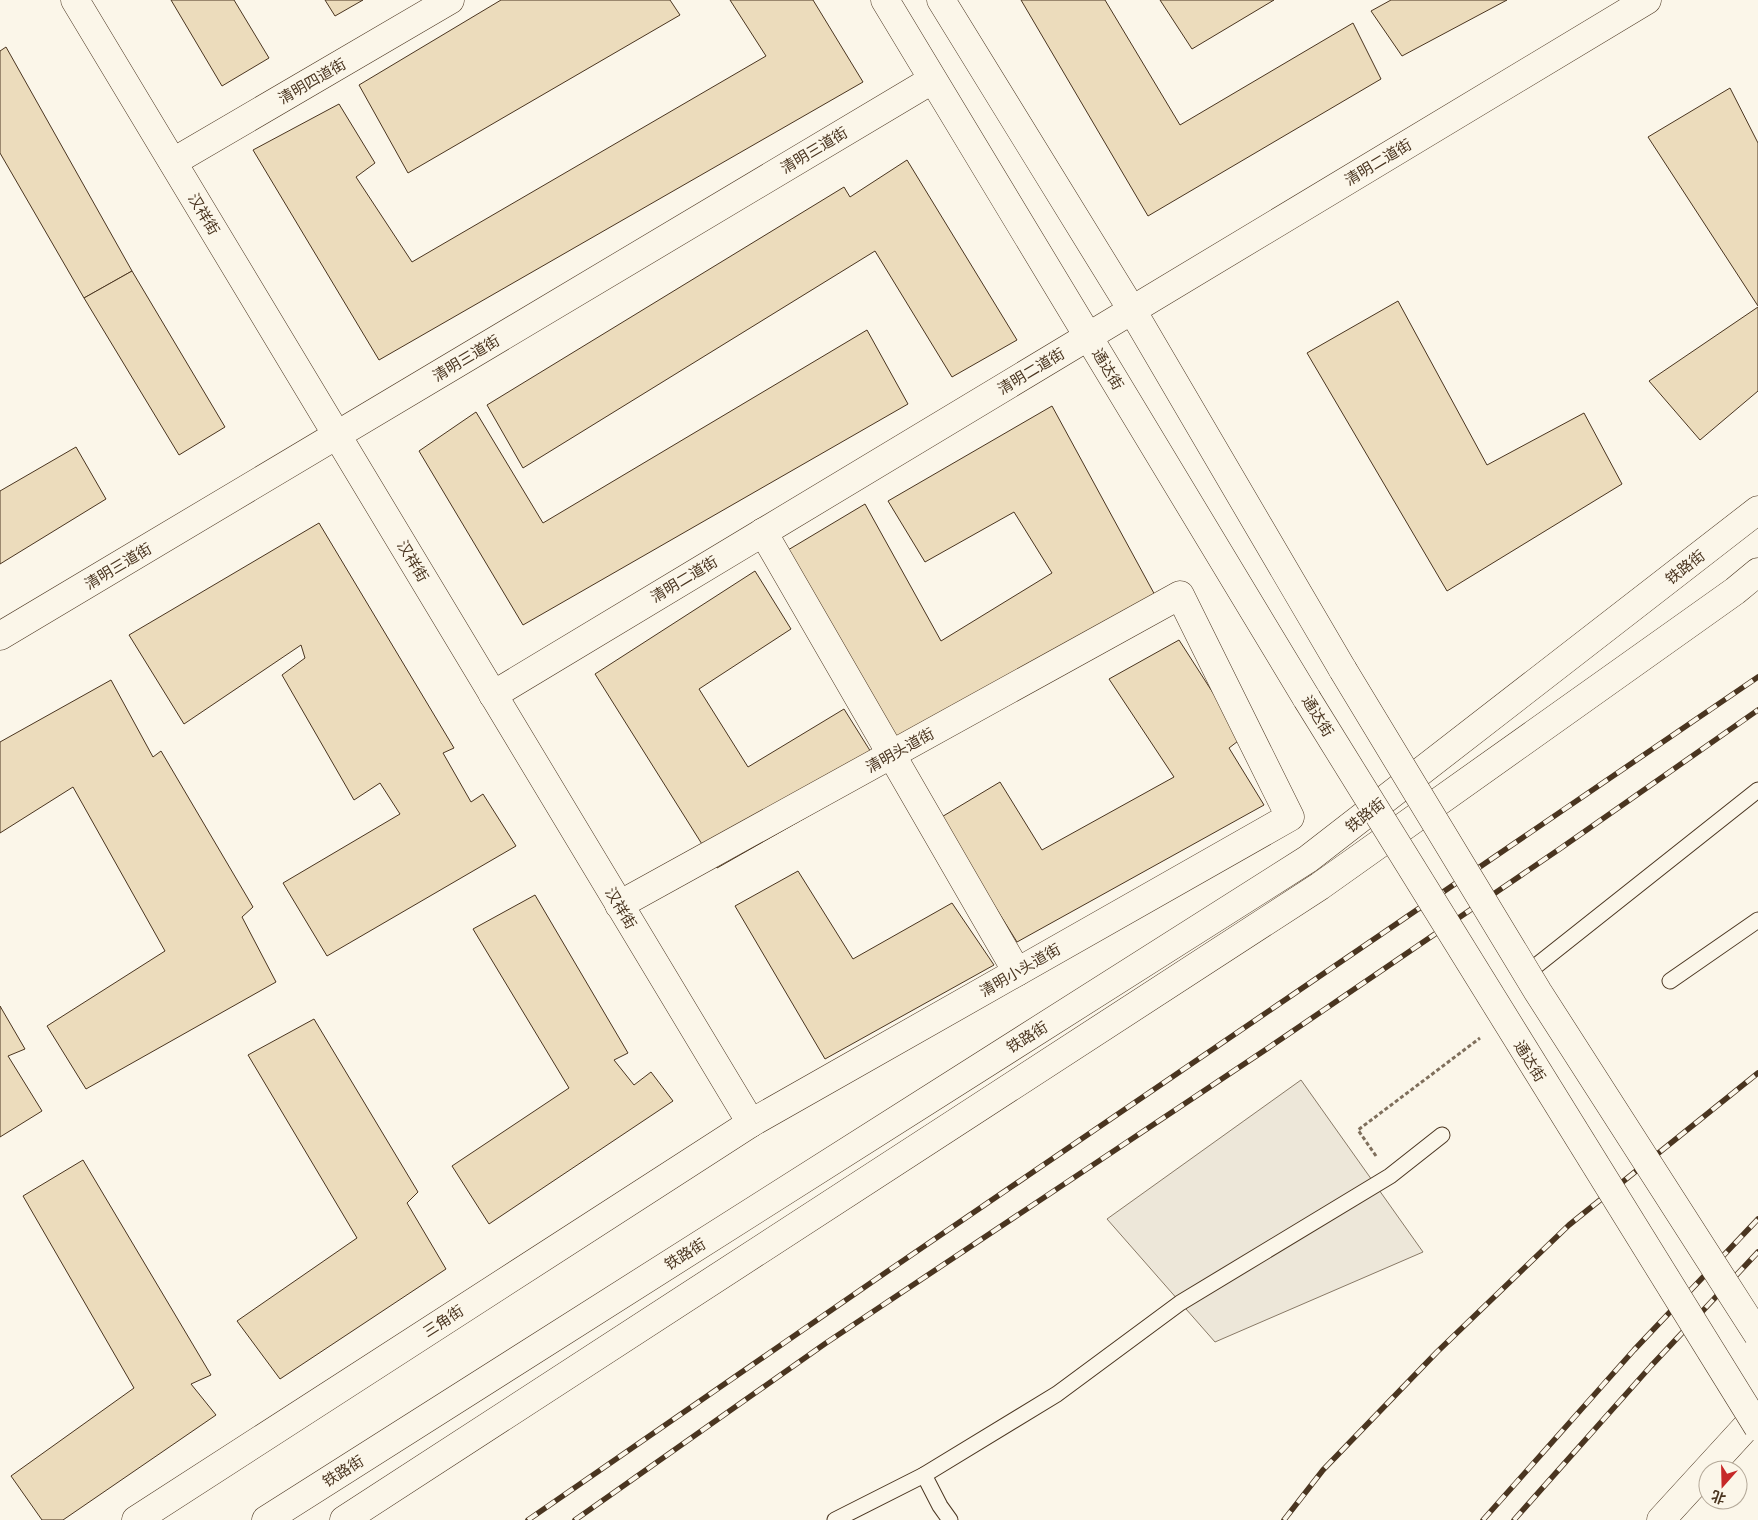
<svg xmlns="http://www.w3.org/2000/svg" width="1758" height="1520" font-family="'Public Sans','Noto Sans SC',sans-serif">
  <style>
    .parking { fill: #ede7d9; stroke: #887966 }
    .building { fill: #ecdcbc; stroke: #4a3520 }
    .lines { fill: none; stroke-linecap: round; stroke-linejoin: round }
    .lane-casing { stroke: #4a3520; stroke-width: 17 }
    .street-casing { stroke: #4a3520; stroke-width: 29 }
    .secondary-casing { stroke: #4a3520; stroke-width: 29 }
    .path { stroke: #7f6f5c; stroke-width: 3; stroke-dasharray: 4 2.5; stroke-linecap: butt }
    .lane { stroke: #fbf6e9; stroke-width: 15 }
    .street { stroke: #fbf6e9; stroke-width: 28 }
    .secondary { stroke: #fbf6e9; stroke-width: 28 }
    .rail-casing { stroke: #4a3520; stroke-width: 5.5 }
    .rail { stroke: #fbf6e9; stroke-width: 4; stroke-dasharray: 11; stroke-linecap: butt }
    .secondary-bridge-casing { stroke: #4a3520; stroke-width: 29; stroke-linecap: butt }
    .secondary-bridge { stroke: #fbf6e9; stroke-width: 28 }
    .labels { text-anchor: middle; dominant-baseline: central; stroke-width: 4; stroke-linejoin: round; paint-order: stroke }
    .street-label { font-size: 15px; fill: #4a3520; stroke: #fbf6e9 }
  </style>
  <rect width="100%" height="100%" fill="#fbf6e9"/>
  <polygon class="parking" points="1301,1080 1423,1252 1215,1342 1107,1219"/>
  <g class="building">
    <polygon points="171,0 234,0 269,58 222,86"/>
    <polygon points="325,0 363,0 335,16"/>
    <polygon points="501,0 670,0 680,15 408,173 359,85"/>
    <polygon points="730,0 813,0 863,82 379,360 253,150 339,104 375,163 356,177 412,262 766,56"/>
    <polygon points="1021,0 1105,0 1180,125 1353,23 1381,79 1148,216"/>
    <polygon points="1160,0 1274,0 1192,49"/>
    <polygon points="1391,0 1507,0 1402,56 1371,11"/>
    <polygon points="6,47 132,271 84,298 0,153 0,51"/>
    <polygon points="1730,88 1758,143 1758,306 1648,137"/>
    <polygon points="907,160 1017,340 952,377 875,251 523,468 487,405 844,187 850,197"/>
    <polygon points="132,271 225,427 179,455 84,298"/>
    <polygon points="1398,301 1487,465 1584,413 1622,484 1447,591 1307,353"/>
    <polygon points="1758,307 1758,391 1700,440 1649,381"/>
    <polygon points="867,330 908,404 523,625 419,451 476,412 543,523"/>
    <polygon points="1052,406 1162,608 904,755 788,550 865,504 941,641 1052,573 1014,512 925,562 888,501"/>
    <polygon points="76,447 106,499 0,564 0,491"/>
    <polygon points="319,523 454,748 443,753 471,802 483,794 516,846 327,956 283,883 400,814 380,783 354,800 282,675 305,658 301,645 184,724 129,635"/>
    <polygon points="755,571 791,629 699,689 748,767 844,709 884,773 717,868 595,674"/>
    <polygon points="1179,640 1242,738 1229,748 1264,805 1017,942 940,818 1000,782 1042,850 1174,777 1109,679"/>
    <polygon points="111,680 153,757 161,751 253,907 242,917 276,982 86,1089 47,1026 165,951 73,787 0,833 0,742"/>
    <polygon points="798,871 853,959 952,903 994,965 825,1059 735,906"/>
    <polygon points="535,895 628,1053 614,1060 634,1085 651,1072 673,1101 489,1224 452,1166 569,1088 473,929"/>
    <polygon points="0,1006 25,1049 8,1056 42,1111 0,1137"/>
    <polygon points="314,1019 418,1192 407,1203 446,1269 280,1379 237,1321 357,1238 248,1055"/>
    <polygon points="83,1160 211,1375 191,1384 216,1415 63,1520 42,1520 11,1476 134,1388 23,1196"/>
  </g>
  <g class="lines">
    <g class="lane-casing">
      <g id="lane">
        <polyline points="1527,973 1758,790"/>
        <polyline points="1670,981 1758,920"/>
        <polyline points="924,1475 940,1506 950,1520"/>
        <polyline points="835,1520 924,1475 1057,1394 1180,1303 1390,1176 1442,1135"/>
      </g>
    </g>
    <g class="street-casing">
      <g id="street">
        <polyline points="763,532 1017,972"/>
        <polyline points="619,905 1180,595 1290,817 751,1123"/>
      </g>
    </g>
    <g class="secondary-casing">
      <g id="secondary">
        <polyline points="75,0 751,1123 136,1520"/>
        <polyline points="885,0 1307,699"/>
        <polyline points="941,0 1132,310 1343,670"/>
        <polyline points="173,162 450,0"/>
        <polyline points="0,636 932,80"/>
        <polyline points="493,695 1647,0"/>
        <polyline points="266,1520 1308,859 1758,510"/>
        <polyline points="344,1520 1320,886 1735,591 1758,572"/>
        <polyline points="1661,1520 1758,1414"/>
      </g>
    </g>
    <polyline class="path" points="1376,1156 1358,1130 1480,1038"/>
    <use href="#lane" class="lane"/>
    <use href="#street" class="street"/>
    <use href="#secondary" class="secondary"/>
    <g class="rail-casing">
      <g id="rail">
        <polyline points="528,1520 885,1273 1758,677"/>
        <polyline points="575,1520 826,1343 1271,1046 1561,848 1758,710"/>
        <polyline points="1284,1520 1323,1470 1437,1352 1569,1225 1758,1073"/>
        <polyline points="1483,1520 1634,1350 1758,1219"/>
        <polyline points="1514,1520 1651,1366 1758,1252"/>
      </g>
    </g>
    <use href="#rail" class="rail"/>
    <g class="secondary-bridge-casing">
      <g id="secondary-bridge">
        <polyline points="1343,670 1538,992 1758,1335"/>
        <polyline points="1307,699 1758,1427"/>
      </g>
    </g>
    <use href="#secondary-bridge" class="secondary-bridge"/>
  </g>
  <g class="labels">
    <g class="street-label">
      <text transform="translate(312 81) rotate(-30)">清明四道街</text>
      <text transform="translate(814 150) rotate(-31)">清明三道街</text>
      <text transform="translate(1378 162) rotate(-31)">清明二道街</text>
      <text transform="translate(204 214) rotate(59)">汉祥街</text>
      <text transform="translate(466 358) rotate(-31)">清明三道街</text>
      <text transform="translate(1108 369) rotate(59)">通达街</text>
      <text transform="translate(1031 371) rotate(-31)">清明二道街</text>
      <text transform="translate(413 561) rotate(59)">汉祥街</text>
      <text transform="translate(118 566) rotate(-31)">清明三道街</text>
      <text transform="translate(1685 567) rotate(-38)">铁路街</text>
      <text transform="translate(684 579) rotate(-31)">清明二道街</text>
      <text transform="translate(1318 716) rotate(58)">通达街</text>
      <text transform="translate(900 750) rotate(-29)">清明头道街</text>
      <text transform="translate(1365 815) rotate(-38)">铁路街</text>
      <text transform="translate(621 908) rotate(59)">汉祥街</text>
      <text transform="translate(1020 970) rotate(-30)">清明小头道街</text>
      <text transform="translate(1027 1037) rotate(-32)">铁路街</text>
      <text transform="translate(1530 1061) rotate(58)">通达街</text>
      <text transform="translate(685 1254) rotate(-32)">铁路街</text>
      <text transform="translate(443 1321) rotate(-33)">三角街</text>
      <text transform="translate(343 1471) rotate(-32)">铁路街</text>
    </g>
  </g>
  <g transform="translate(1723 1485) rotate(200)"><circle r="24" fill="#fbf6e9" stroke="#b4a999"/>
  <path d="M0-4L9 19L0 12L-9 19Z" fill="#c62828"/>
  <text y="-8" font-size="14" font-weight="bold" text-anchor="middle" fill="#4a3520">北</text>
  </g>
</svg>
